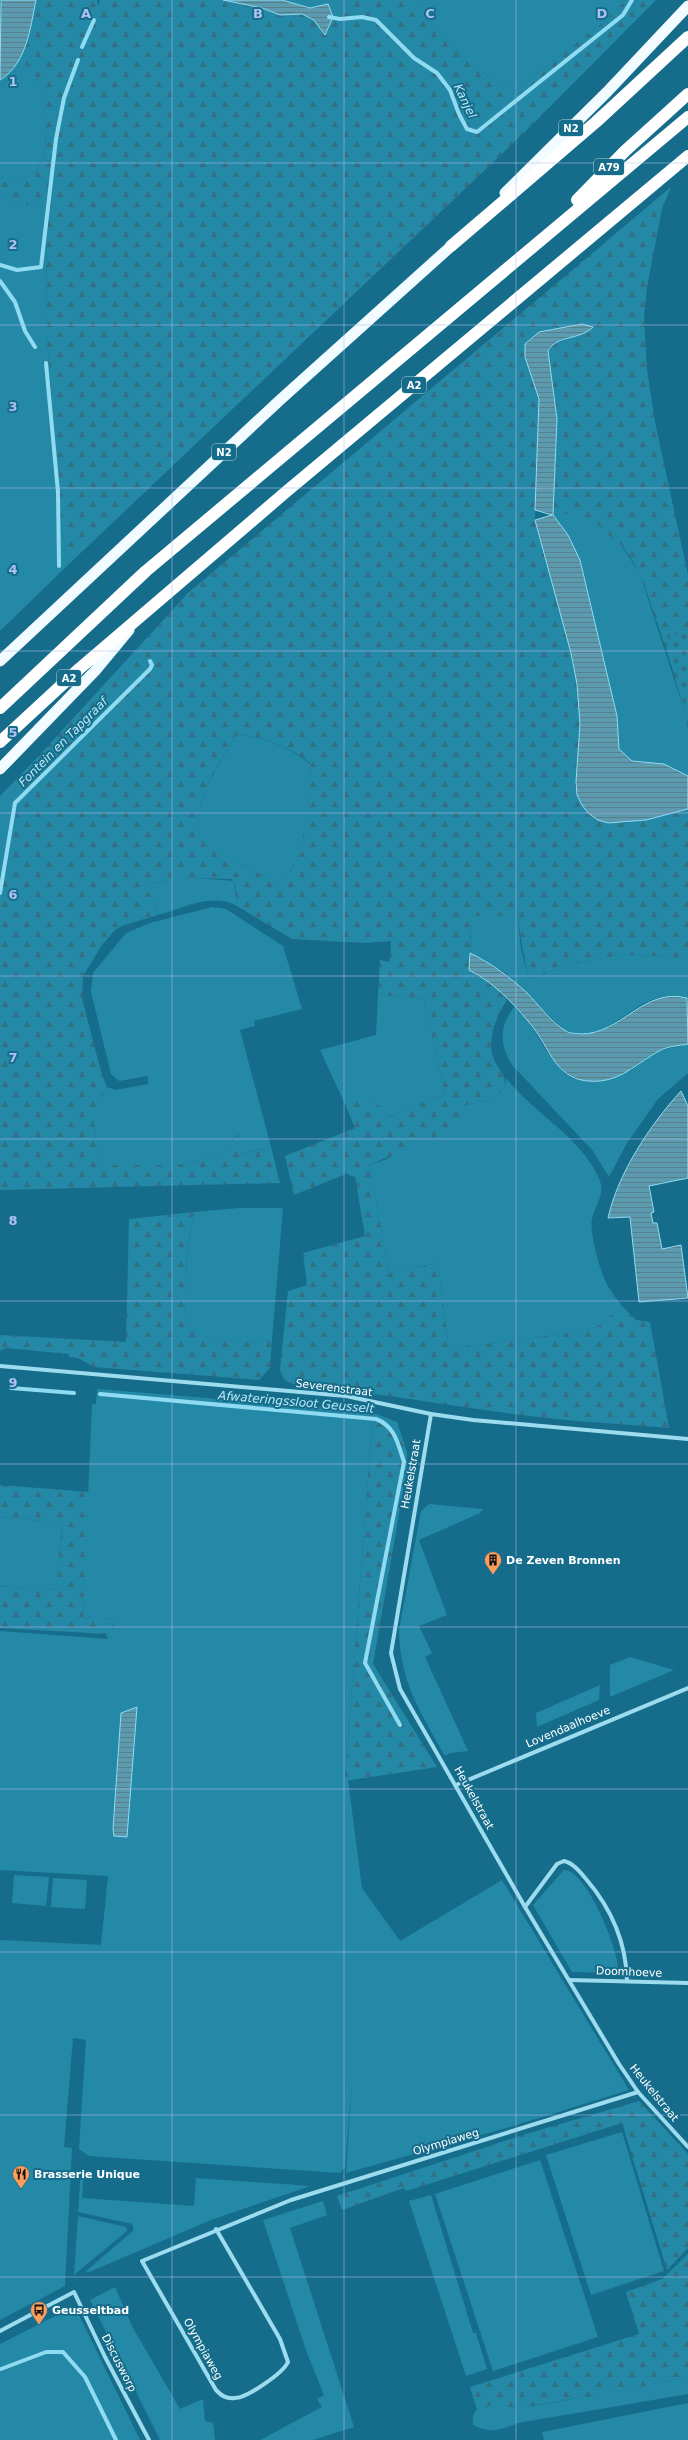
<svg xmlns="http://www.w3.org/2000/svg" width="688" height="2440" font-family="'DejaVu Sans',sans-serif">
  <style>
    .green { fill: #2488a7 }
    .forest { fill: url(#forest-firs); fill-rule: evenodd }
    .cemetery { fill: url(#cemetery-stones) }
    .water { fill: url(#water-rules); stroke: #8fdcf2 }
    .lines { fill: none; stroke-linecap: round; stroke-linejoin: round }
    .stream { stroke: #8fdcf2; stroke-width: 4 }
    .minor { stroke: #9ddcef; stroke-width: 4 }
    .trunk { stroke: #f2fbff; stroke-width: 11 }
    .motorway { stroke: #fff; stroke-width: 12 }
    .grid { fill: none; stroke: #b0c1f1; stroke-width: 1; stroke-opacity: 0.55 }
    .labels { text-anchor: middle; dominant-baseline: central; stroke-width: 4; stroke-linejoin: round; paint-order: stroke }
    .shield { fill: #156d8b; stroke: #b9d3dc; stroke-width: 1 }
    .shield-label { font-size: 10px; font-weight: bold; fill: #fff }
    .street-label { font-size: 11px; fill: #fff; stroke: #156d8b }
    .poi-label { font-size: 11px; font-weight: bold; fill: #fff; stroke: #156d8b; text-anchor: start }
    .water-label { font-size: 12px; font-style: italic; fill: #baeaf9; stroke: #156d8b }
    .grid-label { font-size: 13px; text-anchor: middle; font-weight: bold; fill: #b0c1f1; stroke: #156d8b; stroke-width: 4; stroke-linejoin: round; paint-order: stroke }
  </style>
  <defs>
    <pattern id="forest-firs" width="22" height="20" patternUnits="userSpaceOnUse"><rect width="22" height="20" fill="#2488a7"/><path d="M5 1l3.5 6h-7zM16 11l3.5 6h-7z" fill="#347083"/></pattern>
    <pattern id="cemetery-stones" width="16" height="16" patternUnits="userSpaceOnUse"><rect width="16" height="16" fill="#2488a7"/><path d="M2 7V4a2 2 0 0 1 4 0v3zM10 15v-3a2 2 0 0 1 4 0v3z" fill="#347083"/></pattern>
    <pattern id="water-rules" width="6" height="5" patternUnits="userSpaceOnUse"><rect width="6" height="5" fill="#5c9baf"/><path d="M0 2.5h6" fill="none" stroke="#567f8c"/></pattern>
  </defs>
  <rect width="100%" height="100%" fill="#156d8b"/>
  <g class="green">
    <polygon points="282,0 357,0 349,13 333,17 328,4 310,8"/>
    <polygon points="416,0 626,0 605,21 515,91 471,66 434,26"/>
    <path d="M 26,64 C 47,80 54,153 35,172 C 26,181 12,180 0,177 L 0,86 L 10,79 L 21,65 Z"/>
    <polygon points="0,199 46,208 47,337 61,524 68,565 0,631"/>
    <polygon points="567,513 583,516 596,522 619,542 640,574 683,707 688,728 688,776 664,764 632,761 619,749 617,716 580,560 568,535 553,515"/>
    <path d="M 238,735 C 261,736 293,748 310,764 C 312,788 304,873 278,883 L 213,850 L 199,838 C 191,801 218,768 235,737 Z"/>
    <polygon points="34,761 20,797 0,882 0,796"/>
    <path d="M 199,878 L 234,881 L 237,906 C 213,892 183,908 158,915 L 150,883 Z"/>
    <polygon points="212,907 226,909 283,946 302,1009 254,1021 255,1026 240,1030 271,1147 242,1153 238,1134 220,1156 177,1165 100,1165 93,1117 93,1110 107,1087 116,1090 148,1084 148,1076 119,1081 111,1074 91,992 93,973 126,933 150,923"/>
    <polygon points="471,916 517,916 521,948 528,979 578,963 623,954 688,958 688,999 669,996 657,998 644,1003 600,1032 588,1034 566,1032 506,973 470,953"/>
    <polygon points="378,994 424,1000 445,1093 386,1118 373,1096 346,1106 320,1050 376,1035"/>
    <path d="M 514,1007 L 529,1022 L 545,1049 L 564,1073 L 574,1079 L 630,1071 L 658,1051 L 688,1044 L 688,1073 L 658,1099 L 627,1143 L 609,1177 L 593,1151 L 512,1065 C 499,1043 499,1028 514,1007 Z"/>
    <path d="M 506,1078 C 533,1113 584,1139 600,1181 C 605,1194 595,1206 592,1219 C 589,1231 599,1266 604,1278 C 608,1288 616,1298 622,1306 L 598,1326 L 585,1331 L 449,1349 L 438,1263 L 389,1273 L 369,1165 L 387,1159 L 465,1105 L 490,1100 L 505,1089 Z"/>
    <path d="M 239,1208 L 283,1208 L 272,1341 C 250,1344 198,1344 186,1322 C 181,1312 187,1302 187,1291 C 188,1279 185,1266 187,1255 C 189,1241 192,1227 194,1212 Z"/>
    <polygon points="97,1389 368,1411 372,1426 345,1780 348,1780 362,1888 400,1941 502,1880 629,2090 510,2127 346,2173 352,2081 345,2167 340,2173 89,2156 79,2149 86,2040 73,2038 64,2147 72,2148 65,2286 0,2320 0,1940 101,1945 108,1876 0,1870 0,1631 108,1639 106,1634 113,1630 114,1619 83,1617 92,1404 96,1404"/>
    <path d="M 429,1504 L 483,1509 L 480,1513 L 419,1540 L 447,1615 L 419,1626 L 432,1653 L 425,1657 L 468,1751 L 450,1753 L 445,1756 C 420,1711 400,1683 399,1630 L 421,1511 Z"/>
    <polygon points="0,1517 62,1523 56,1590 0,1586"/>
    <polygon points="630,1657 674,1670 610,1697 610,1665"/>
    <polygon points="600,1685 599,1700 537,1727 536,1713"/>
    <path d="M 564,1870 C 586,1869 618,1949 618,1969 L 614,1973 L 572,1972 L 533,1905 Z"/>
    <polygon points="14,1875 49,1877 46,1906 12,1903"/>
    <polygon points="53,1878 87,1880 85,1909 51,1907"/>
    <polygon points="622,2132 664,2271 591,2295 546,2155"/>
    <polygon points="540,2160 598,2337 493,2371 435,2194"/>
    <polygon points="81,2169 84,2170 82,2198 194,2206 196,2178 310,2186 211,2220 87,2273 86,2271 134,2230 132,2224 78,2212"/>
    <polygon points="431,2195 473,2333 476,2333 487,2369 466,2376 409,2201"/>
    <polygon points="323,2201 327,2215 290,2228 354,2427 313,2440 260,2440 322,2407 317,2399 324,2395 307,2353 263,2220"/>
    <polygon points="78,2216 126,2227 127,2231 74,2275"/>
    <polygon points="115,2287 133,2328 180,2409 203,2399 205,2421 213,2423 215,2440 160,2440 90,2300"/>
    <polygon points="65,2311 79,2315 140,2440 0,2440 0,2344"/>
    <path d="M 688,2377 L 688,2394 L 518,2423 C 500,2430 492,2434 473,2425 C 472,2417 473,2409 483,2407 C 498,2403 516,2408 532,2406 C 584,2398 636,2387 688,2377 Z"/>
    <polygon points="688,2403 688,2440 544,2440 542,2432"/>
  </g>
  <g class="forest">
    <path d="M 36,0 L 97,0 L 98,6 L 100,0 L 223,0 L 262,8 L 280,15 L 302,14 L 314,20 L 325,34 L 333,17 L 349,12 L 357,0 L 416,0 L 434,26 L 471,66 L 515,91 L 605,21 L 626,0 L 656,0 L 526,131 L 68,565 L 61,524 L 47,337 L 46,208 L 0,199 L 0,177 C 12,180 26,181 35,172 C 54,153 47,80 26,65 L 21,65 L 10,79 L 0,86 L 0,80 C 27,63 30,29 36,0 Z"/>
    <path d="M 671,187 L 662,209 L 647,287 L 644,317 L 647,370 L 655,422 L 688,575 L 688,728 C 680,693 670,659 658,625 C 648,597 641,566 619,543 C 615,539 609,536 605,532 C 590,516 574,512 553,515 L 557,419 L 548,351 L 555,343 L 564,341 L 540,332 L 535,384 L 539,399 L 535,520 L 571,653 L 577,684 L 580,724 L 577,795 L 625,823 L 688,809 L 688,958 L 623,954 L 578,963 L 528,979 L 517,916 L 471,916 L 469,970 L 494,985 L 507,1000 C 498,1012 488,1037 492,1053 C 495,1069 507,1071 505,1089 L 490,1100 L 465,1105 L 457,1128 L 369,1165 L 389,1273 L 438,1263 L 449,1349 L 585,1331 L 598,1326 L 622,1306 L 636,1320 L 650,1322 L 669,1428 C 623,1424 576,1422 530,1416 C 450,1406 372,1392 292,1384 C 285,1381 281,1377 280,1369 L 288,1291 L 307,1285 L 303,1253 L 365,1236 L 355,1177 L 346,1174 L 294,1195 L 285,1156 L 355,1128 L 346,1106 L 373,1095 L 386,1118 L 445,1093 L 424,1000 L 378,994 L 380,960 L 390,962 L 391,941 L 365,943 L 292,939 L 237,906 L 235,883 L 232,879 L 199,878 L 150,883 L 158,915 L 124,925 L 115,930 L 102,945 L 83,976 L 82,999 L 102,1075 L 107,1087 L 93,1110 L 93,1117 L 100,1165 L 177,1165 L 220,1156 L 238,1134 L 243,1153 L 271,1147 L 280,1183 L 0,1190 L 0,882 L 20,797 L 34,761 L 188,593 ZM 238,735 C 261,736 293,748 310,763 C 312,788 304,873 278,883 L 213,850 L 199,838 C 191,801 218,767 235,737 Z"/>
    <path d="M 194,1212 C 192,1227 189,1241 187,1255 C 185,1266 188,1279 187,1291 C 187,1302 181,1312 186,1322 C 198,1344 250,1344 272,1341 L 270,1368 L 259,1380 L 94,1367 L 78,1358 L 69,1357 L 69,1354 L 6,1348 L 0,1351 L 0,1335 L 126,1342 L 129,1219 Z"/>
    <polygon points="368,1411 397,1422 407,1452 407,1468 373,1664 437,1767 345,1781 372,1426"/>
    <polygon points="0,1485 89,1492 83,1617 115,1619 113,1630 106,1634 0,1628 0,1586 56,1590 62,1523 0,1517"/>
    <polygon points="639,2101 688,2154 688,2248 667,2270 622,2123 406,2191 404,2188 342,2210 337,2196 523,2135"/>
    <path d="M 688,2254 L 688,2377 C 633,2388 578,2399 522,2407 C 507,2409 491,2402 477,2410 L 470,2387 L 639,2334 L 626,2292 L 662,2279 Z"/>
  </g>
  <polygon class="cemetery" points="688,631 688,717 687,717 667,635"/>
  <g class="water">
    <path d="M 1,0 L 36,0 C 30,29 27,63 0,80 Z"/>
    <polygon points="223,0 282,0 310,8 328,4 333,17 325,35 314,20 302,14 280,15 262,8"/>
    <path d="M 582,324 L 593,327 C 581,340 556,335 548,351 L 557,419 L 553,515 L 568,535 L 580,560 L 617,716 L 619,749 L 632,761 L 664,764 L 688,776 L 688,809 L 646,820 L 608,823 L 598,820 L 588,813 L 582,805 L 577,795 L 576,782 L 580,724 L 577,684 L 571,653 L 535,520 L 552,515 L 535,510 L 539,399 L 525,357 L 525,344 L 539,332 Z"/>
    <path d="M 470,953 C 492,964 509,976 527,993 C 538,1004 553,1024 566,1031 C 570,1034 577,1033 581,1034 C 622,1034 643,987 687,998 L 688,1044 C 678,1046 668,1046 659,1051 C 639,1062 623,1079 600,1081 C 554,1085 552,1048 528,1021 C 511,1001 493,982 469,970 Z"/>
    <path d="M 681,1091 L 688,1106 L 688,1178 L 649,1186 L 654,1212 L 651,1213 L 653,1223 L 657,1223 L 662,1249 L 681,1245 L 688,1298 L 639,1302 L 630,1217 L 608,1218 C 618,1173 650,1125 681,1091 Z"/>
    <polygon points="137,1707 127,1837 114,1836 113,1829 121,1713"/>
  </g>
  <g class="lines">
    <g class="stream">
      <polyline points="329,17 340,19 362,17 376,20 414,58 437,73 450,90 459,114 467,129 477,132 623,15 632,0"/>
      <polyline points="82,47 94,20"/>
      <polyline points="0,265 17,270 41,267 56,139 64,98 78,60"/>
      <polyline points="0,281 15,302 25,331 35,347"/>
      <polyline points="46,363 58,492 59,566"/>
      <polyline points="0,893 15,803 150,669 152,665 150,661"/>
      <polyline points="11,1388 74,1393"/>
      <path d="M 100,1394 L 376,1419 C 395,1426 398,1444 404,1462 L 365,1663 L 400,1725"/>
      <polyline points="1,2369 46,2352 63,2352 85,2377 116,2440"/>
    </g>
    <g class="minor">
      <polyline points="0,1366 346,1396 431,1414 473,1420 688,1439"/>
      <polyline points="431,1414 391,1653 400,1689 525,1907 619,2064 638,2092 688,2147"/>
      <polyline points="456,1785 688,1688"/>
      <path d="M 525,1907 L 557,1864 L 564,1861 C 573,1863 580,1872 586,1879 C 610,1907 626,1942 627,1980"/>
      <polyline points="569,1980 688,1983"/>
      <path d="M 216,2229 L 280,2339 L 288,2362 C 283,2373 247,2398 235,2398 C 226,2399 222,2396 216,2390 L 142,2261 L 291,2200 L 638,2092"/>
      <polyline points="0,2331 74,2292 105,2357 149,2440"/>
    </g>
    <g class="trunk">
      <polyline points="505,193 607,92 688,6"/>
      <polyline points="0,661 280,400 458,240"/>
      <polyline points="0,769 95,671 129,630"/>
    </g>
    <g class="motorway">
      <polyline points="577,200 625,151 688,94"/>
      <polyline points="451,246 596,122 688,37"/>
      <polyline points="0,708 146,571 688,117"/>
      <polyline points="0,742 79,669 287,491 688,156"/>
    </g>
  </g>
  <path class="grid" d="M 172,0 L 172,2440M 344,0 L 344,2440M 516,0 L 516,2440M 0,163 L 688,163M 0,325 L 688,325M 0,488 L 688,488M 0,651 L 688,651M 0,813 L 688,813M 0,976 L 688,976M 0,1139 L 688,1139M 0,1301 L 688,1301M 0,1464 L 688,1464M 0,1627 L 688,1627M 0,1789 L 688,1789M 0,1952 L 688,1952M 0,2115 L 688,2115M 0,2277 L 688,2277"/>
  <defs>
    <g id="building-pin" transform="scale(0.9)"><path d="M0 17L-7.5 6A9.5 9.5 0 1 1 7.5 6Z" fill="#ff9d5b" stroke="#156d8b"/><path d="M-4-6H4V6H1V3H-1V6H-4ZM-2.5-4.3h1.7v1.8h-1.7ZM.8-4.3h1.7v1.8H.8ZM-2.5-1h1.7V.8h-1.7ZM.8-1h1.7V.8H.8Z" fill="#111"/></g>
    <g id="restaurant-pin" transform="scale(0.9)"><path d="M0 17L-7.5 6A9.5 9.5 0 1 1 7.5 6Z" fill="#ff9d5b" stroke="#156d8b"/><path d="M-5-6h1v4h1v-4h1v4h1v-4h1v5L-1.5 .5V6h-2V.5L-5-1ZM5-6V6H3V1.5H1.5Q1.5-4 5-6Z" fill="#111"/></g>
    <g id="bus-pin" transform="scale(0.9)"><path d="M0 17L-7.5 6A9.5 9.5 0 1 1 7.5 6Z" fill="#ff9d5b" stroke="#156d8b"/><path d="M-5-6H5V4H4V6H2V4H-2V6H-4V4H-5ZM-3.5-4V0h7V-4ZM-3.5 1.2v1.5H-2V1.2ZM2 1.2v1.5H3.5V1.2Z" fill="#111"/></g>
  </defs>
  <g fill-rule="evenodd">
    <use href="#building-pin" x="493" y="1560"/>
    <use href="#restaurant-pin" x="21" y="2174"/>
    <use href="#bus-pin" x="39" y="2310"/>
  </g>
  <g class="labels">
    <g class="shield">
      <rect x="559" y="120" width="24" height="16" rx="3"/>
      <rect x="594" y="159" width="30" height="16" rx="3"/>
      <rect x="402" y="377" width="24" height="16" rx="3"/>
      <rect x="212" y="444" width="24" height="16" rx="3"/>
      <rect x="57" y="670" width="24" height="16" rx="3"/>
    </g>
    <g class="shield-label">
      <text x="571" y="128">N2</text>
      <text x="609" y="167">A79</text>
      <text x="414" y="385">A2</text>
      <text x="224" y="452">N2</text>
      <text x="69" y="678">A2</text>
    </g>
    <g class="street-label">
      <text transform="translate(334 1388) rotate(7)">Severenstraat</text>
      <text transform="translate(411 1474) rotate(-80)">Heukelstraat</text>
      <text transform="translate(568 1727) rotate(-23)">Lovendaalhoeve</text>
      <text transform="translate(474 1798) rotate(61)">Heukelstraat</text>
      <text transform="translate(629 1972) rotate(2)">Doomhoeve</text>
      <text transform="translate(654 2093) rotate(51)">Heukelstraat</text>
      <text transform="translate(446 2142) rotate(-17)">Olympiaweg</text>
      <text transform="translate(203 2349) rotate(61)">Olympiaweg</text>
      <text transform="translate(119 2363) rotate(63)">Discusworp</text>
    </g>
    <g class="poi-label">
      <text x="506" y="1560">De Zeven Bronnen</text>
      <text x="34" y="2174">Brasserie Unique</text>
      <text x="52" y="2310">Geusseltbad</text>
    </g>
    <g class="water-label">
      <text transform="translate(465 101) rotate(64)">Kanjel</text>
      <text transform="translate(63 742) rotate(-45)">Fontein en Tapgraaf</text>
      <text transform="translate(296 1402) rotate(5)">Afwateringssloot Geusselt</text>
    </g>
  </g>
  <g class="grid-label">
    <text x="86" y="18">A</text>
    <text x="258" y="18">B</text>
    <text x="430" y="18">C</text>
    <text x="602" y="18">D</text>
    <text x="13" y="86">1</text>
    <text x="13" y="249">2</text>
    <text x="13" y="411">3</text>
    <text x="13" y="574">4</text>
    <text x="13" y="737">5</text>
    <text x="13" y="899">6</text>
    <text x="13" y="1062">7</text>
    <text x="13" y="1225">8</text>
    <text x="13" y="1387">9</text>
  </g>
</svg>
